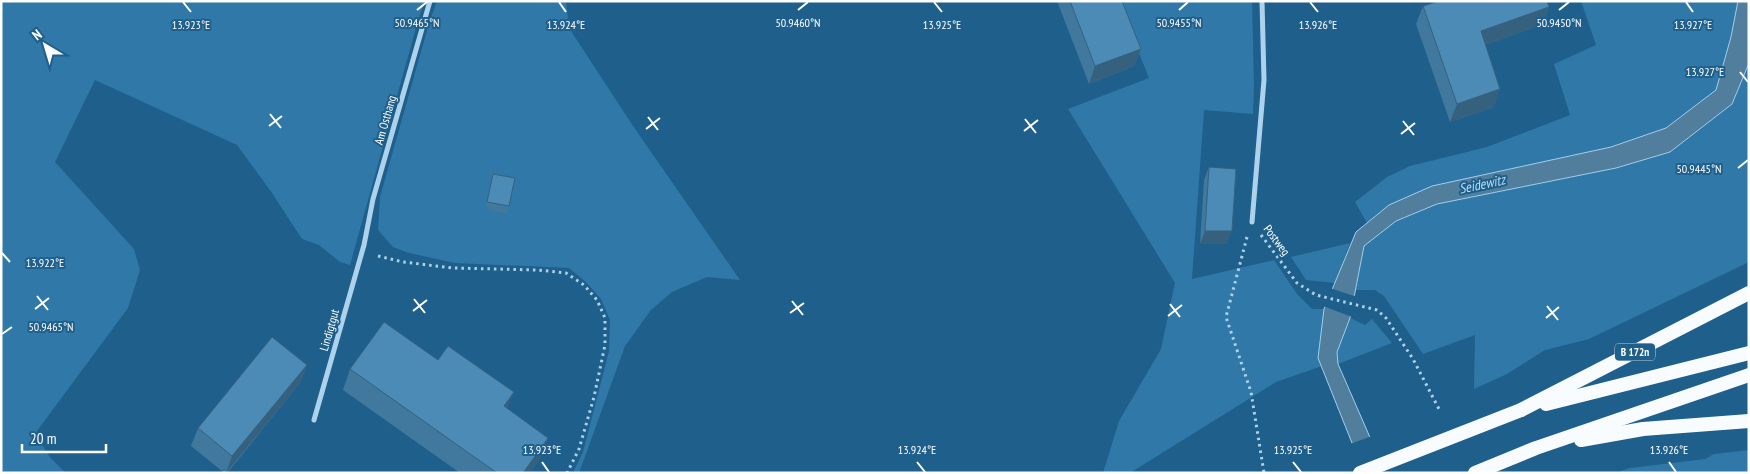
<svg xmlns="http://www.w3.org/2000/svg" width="1750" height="474" font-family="'PT Sans Narrow',sans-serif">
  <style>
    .green { fill: #3078a8 }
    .water { fill: #517e9d; stroke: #a1cfed }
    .pier { fill: #1f5f8c }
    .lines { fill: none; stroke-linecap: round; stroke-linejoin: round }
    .path { stroke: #add2ec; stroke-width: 3; stroke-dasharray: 2.5 4; stroke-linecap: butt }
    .minor { stroke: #add2ec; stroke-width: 5 }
    .trunk { stroke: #f8fcff; stroke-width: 14 }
    .trunk-bridge { stroke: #f8fcff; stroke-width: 14 }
    .wall { fill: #41789d }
    .shaded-wall { fill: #35617f }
    .building { fill: #4c8bb6; stroke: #35617f }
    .ticks { fill: none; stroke: #fff; stroke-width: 2 }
    .labels { text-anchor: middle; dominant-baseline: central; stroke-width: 4; stroke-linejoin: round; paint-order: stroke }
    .shield { fill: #1f5f8c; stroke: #bccfdc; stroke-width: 1 }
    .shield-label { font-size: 11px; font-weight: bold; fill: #fff }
    .street-label { font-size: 12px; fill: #fff; stroke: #1f5f8c }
    .water-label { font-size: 14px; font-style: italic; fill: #b9dcf3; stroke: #1f5f8c }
    .ticks-label { font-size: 12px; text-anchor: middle; fill: #fff; stroke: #1f5f8c; stroke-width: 4; stroke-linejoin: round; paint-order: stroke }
  </style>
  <rect width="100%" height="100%" fill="#1f5f8c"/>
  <g class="green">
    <path d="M 1,1 L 425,1 L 419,17 L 350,265 L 340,262 L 319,245 L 302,239 L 272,193 L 237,145 L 95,80 L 55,162 L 134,249 L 140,270 L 128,308 L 37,431 C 44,452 50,458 66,473 L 1,473 Z"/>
    <polygon points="437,1 566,1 569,28 633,126 740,280 707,277 672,292 651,310 625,346 579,473 573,473 583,452 609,351 610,320 601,299 586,282 569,268 455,263 409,253 393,247 378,230 380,197 430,20"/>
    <polygon points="1118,1 1252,1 1254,84 1253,114 1204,110 1192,279 1274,260 1297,294 1312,309 1324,309 1318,358 1322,366 1276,382 1130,473 1103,473 1119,421 1161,349 1175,283 1068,109 1149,78"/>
    <polygon points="1581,1 1738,1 1731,37 1716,90 1666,128 1611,147 1389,205 1367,223 1355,202 1387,177 1410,166 1487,147 1570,115 1554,64 1596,45"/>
    <polygon points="1749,63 1749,262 1589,339 1545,350 1507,374 1474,389 1475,335 1423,354 1384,296 1375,290 1356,290 1364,246 1396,221 1437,204 1616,168 1670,152 1732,104"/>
    <polygon points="1350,243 1335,283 1306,280 1291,257"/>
    <polygon points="1350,318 1365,325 1372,319 1392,343 1338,364 1337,352"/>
    <polygon points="1749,450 1749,473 1615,473 1630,468 1705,459 1714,454"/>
  </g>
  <polygon class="water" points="1738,1 1749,1 1749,63 1732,104 1670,152 1616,168 1437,204 1396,221 1364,246 1350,318 1337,352 1338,364 1372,442 1354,448 1318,358 1324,309 1356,232 1389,205 1432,186 1611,147 1666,128 1716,90 1731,37"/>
  <g class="pier">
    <polygon points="1330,288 1354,296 1357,295 1352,317 1323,306"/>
    <polygon points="1372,436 1374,441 1394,473 1366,473 1352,449 1350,444"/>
  </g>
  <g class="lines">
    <g class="path">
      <polyline points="1261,235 1297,283 1316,295 1377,310 1386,318 1413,359 1440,411"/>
      <polyline points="1247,237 1226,317 1251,392 1264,473"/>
      <polyline points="378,256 403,262 453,268 538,270 566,273 584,285 597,300 605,318 605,345 594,397 579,449 567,473"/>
    </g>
    <g class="minor">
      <polyline points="1252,222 1264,80 1262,1"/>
      <polyline points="314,420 364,245 373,199 430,1"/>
    </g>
    <g class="trunk">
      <polyline points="1546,404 1749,353"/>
      <polyline points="1521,410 1749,293"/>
      <polyline points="1581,440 1643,429 1749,421"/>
      <polyline points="1475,473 1536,448 1749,375"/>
    </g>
    <polyline class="trunk-bridge" points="1360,473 1521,410"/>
  </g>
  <g class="wall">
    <polygon points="1057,1 1122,1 1141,49 1134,66 1089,84"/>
    <polygon points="1423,6 1549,7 1542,25 1485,45 1494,107 1450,122 1416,24"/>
    <polygon points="1209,167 1227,244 1200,244 1204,180"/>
    <polygon points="493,174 509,206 507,214 485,209 491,181"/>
    <polygon points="307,365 300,383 228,472 222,471 191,446 198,428"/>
    <polygon points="350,369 507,409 548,438 540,458 530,473 460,473 343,390"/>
  </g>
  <g class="shaded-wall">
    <polygon points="1549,7 1542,25 1474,49 1481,31"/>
    <polygon points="1141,49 1134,66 1089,84 1095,66"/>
    <polygon points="1500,89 1494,107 1450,122 1457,104"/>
    <polygon points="1205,231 1232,231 1227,244 1200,244"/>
    <polygon points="307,365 300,383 226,473 232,456"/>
    <polygon points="514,392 506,412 504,406"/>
    <polygon points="548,438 540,458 530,473 523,473"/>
  </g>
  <g class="building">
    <polygon points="1070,1 1122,1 1141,49 1095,66"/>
    <polygon points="1439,1 1547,1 1549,7 1481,31 1500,89 1457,104 1423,6"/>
    <polygon points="1209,167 1236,169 1232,231 1205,231"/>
    <polygon points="493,174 515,178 509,206 487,202"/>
    <polygon points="384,322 438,360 448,346 514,392 504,406 548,438 523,473 497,473 350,369"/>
    <polygon points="272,337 307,365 232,456 198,428"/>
    <polygon points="224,469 229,473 221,473"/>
  </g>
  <path class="ticks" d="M 183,2 L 191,12M 559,2 L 566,12M 934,2 L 942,12M 1310,2 L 1318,12M 1686,2 L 1693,12M 417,10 L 427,2M 798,10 L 808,2M 1179,10 L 1188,2M 1559,10 L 1569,2M 1740,72 L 1748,82M 270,114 L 281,128M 648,117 L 658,130M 1025,119 L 1036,133M 1403,121 L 1414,135M 269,126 L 282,116M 646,129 L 660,118M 1024,131 L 1038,120M 1401,134 L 1415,123M 1738,168 L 1748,160M 2,253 L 10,262M 37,296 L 48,310M 414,299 L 425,313M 792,301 L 803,315M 1170,304 L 1180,317M 1547,306 L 1558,320M 35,309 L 49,298M 413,311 L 427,300M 790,313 L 804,303M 1168,316 L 1182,305M 1546,318 L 1559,307M 2,334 L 12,327M 542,462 L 549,472M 917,462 L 925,472M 1293,462 L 1301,472M 1669,462 L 1676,472"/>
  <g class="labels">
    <rect class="shield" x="1615" y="343.5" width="40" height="17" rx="4"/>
    <g class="shield-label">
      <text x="1635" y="352">B 172n</text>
    </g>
    <g class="street-label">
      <text transform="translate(385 120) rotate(-74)">Am Osthang</text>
      <text transform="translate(1277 240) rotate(53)">Postweg</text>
      <text transform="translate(329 330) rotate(-74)">Lindigtgut</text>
    </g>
    <g class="water-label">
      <text transform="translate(1482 184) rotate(-12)">Seidewitz</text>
    </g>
  </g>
  <g class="ticks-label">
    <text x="417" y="27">50.9465°N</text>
    <text x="798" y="27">50.9460°N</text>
    <text x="1179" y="27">50.9455°N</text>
    <text x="1559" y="27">50.9450°N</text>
    <text x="1693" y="29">13.927°E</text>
    <text x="191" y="29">13.923°E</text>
    <text x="566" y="29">13.924°E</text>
    <text x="942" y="29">13.925°E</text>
    <text x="1318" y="29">13.926°E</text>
    <text x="1705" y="76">13.927°E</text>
    <text x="1699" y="173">50.9445°N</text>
    <text x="45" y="267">13.922°E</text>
    <text x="51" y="331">50.9465°N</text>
    <text x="542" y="454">13.923°E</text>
    <text x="917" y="454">13.924°E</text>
    <text x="1293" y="454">13.925°E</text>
    <text x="1669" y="454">13.926°E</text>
  </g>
  <rect width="1750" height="474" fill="none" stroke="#ffffff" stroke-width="5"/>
  <g transform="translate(45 45) rotate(322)" stroke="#1f5f8c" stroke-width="4" paint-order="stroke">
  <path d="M0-4L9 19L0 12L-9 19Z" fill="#ffffff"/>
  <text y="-8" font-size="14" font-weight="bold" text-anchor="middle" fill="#ffffff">N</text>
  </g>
  <path d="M22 444v8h84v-8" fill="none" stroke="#ffffff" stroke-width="2.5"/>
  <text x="30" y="444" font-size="15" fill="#ffffff" stroke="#1f5f8c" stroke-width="4" paint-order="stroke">20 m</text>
</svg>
